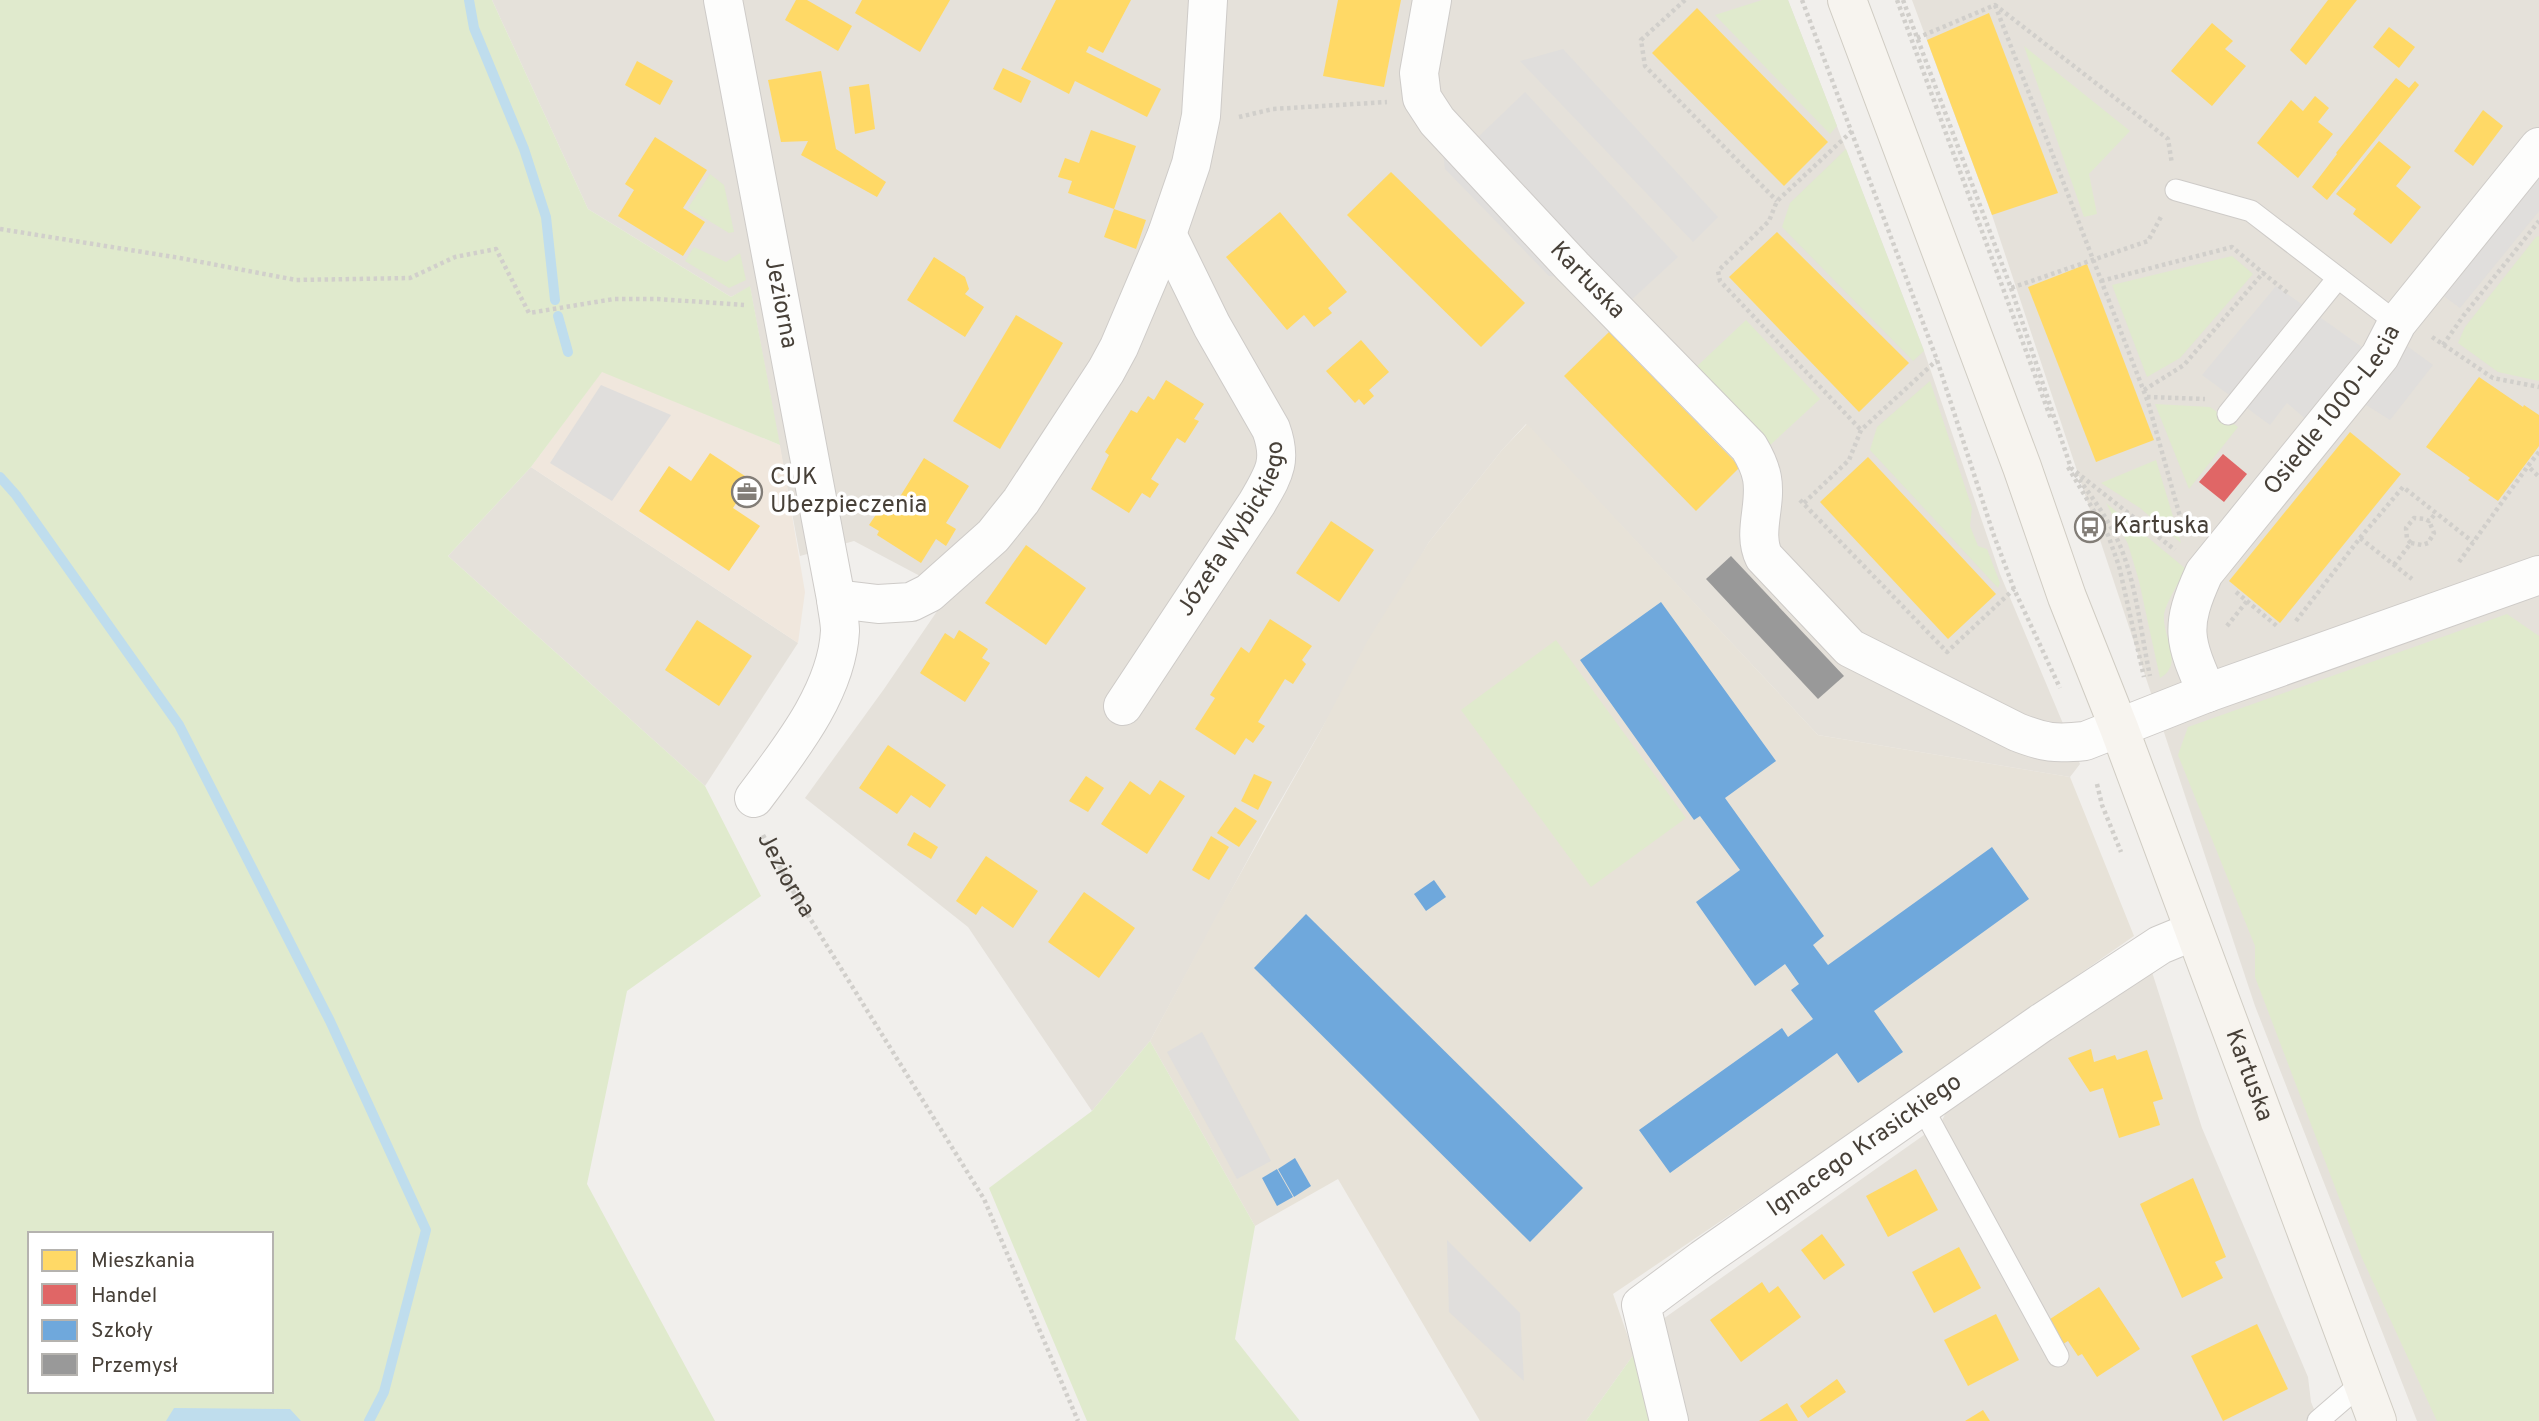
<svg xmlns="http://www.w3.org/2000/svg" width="2539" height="1421" font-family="Overpass,sans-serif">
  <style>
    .residential { fill: #e5e1da }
    .commercial { fill: #f0e7dd }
    .education { fill: #e7e2d8 }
    .green { fill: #e0eacd; fill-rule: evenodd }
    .parking { fill: #e0dedc }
    .water { fill: #bfdded }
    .homes { fill: #ffd966 }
    .shops { fill: #e06666 }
    .schools { fill: #6fa8dc }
    .industry { fill: #999 }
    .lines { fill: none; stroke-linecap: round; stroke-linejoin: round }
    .stream { stroke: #bfdded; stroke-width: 10 }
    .lane-casing { stroke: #cecbc8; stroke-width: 23 }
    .street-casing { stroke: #cecbc8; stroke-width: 40 }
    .secondary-casing { stroke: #d0ccc3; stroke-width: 40 }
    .path { stroke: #d1cfcb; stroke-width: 4.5; stroke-dasharray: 3.5 3.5; stroke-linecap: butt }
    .lane { stroke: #fdfdfc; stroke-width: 21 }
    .street { stroke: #fdfdfc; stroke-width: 38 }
    .secondary { stroke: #f7f4ef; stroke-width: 38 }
    .labels { text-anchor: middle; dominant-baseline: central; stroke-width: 7; stroke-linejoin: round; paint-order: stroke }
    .street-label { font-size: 24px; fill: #474038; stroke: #fff }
    .poi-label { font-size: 24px; fill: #474038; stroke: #fff; text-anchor: start }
  </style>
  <rect width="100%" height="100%" fill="#f1efec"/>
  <g class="residential">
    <polygon points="492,0 1788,0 1923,348 2000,574 2080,764 2070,777 1818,735 1526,424 1502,450 1429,542 1267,824 1150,1041 1092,1111 968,927 805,798 884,689 944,601 920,576 854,541 800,556 750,287 731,297 588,209"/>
    <polygon points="1912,0 2539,0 2539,1421 2417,1421 2255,1006 1992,215"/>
    <polygon points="531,467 798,643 705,786 448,556"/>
    <polygon points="2152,972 2202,1128 2308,1377 2311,1402 2319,1421 1686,1421 1663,1319 1941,1123 1949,1105"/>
  </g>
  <polygon class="commercial" points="602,371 780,445 805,592 798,643 531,467"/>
  <polygon class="education" points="1527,424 1818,735 2070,777 2134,936 1860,1127 1613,1294 1634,1354 1586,1421 1480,1421 1338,1179 1255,1226 1150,1041 1216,917 1320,732 1368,640 1429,542 1502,450"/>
  <g class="green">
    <path d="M 0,0 L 492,0 L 588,209 L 731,297 L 750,286 L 780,445 L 602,372 L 531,467 L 448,556 L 705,786 L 761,896 L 627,991 L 587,1184 L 715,1421 L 0,1421 ZM 30,1234 L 271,1234 L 271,1391 L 30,1391 Z"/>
    <polygon points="1762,0 1788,0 1837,126 1830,134 1715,15"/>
    <polygon points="2024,46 2130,131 2089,174 2097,214 2084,217"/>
    <polygon points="1846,149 1924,351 1913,361 1782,227 1790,203"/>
    <polygon points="710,174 724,185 734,232 729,233 688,208"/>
    <polygon points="2539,236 2539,381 2498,372 2458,343 2465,327 2536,237"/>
    <polygon points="694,247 726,262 740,253 746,280 729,288 685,261"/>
    <polygon points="2232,256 2253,274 2180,358 2147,377 2112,285"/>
    <polygon points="1746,320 1820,399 1767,448 1693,370"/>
    <polygon points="1930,381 1972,508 1970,526 1978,546 1987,549 2000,583 1998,588 1870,450 1877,427"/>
    <polygon points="2155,404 2210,407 2238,427 2189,489"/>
    <polygon points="2156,460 2181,543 2140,508 2101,483"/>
    <path d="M 2106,503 L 2186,569 C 2179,582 2170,596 2165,610 C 2158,632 2187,663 2160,678 L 2139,581 L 2128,544 Z"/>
    <polygon points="2507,614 2539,636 2539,1421 2437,1421 2362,1258 2255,977 2255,946 2178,755 2188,727"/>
    <polygon points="1556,640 1686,818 1591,887 1461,710"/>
    <polygon points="1150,1041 1255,1226 1235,1339 1300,1421 1087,1421 989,1188 1092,1111"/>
    <polygon points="1634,1354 1653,1421 1586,1421"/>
  </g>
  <g class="parking">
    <polygon points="1563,49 1718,217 1693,242 1520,61"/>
    <polygon points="1525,92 1678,257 1627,304 1475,140"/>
    <polygon points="1442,144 1570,278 1549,276 1445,169"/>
    <polygon points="2539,168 2539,211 2460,308 2441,294"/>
    <polygon points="2276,286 2366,350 2309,422 2287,403 2270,425 2202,375"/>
    <polygon points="2407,346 2433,365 2390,420 2363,403"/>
    <polygon points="601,385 671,415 612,501 550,463"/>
    <polygon points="1202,1032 1271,1161 1237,1179 1167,1052"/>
    <polygon points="1447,1240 1520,1313 1524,1381 1449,1312"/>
  </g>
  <polygon class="water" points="174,1408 290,1409 301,1421 166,1421"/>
  <g class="homes">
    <polygon points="796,0 807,0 852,26 838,51 785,20"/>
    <polygon points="862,0 950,0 920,52 855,13"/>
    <polygon points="1056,0 1131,0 1103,53 1089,46 1086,52 1161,89 1147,117 1075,81 1069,94 1021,69"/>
    <polygon points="1338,0 1401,0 1384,87 1323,76"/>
    <polygon points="2328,0 2357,0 2306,65 2290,50"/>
    <polygon points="1697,8 1828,142 1784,186 1652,53"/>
    <polygon points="1989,13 2058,193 1992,215 1927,40"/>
    <polygon points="2212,23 2233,41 2225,49 2246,66 2212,106 2171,71"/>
    <polygon points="2389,27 2415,47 2399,68 2373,47"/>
    <polygon points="637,61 673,81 660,105 625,85"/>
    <polygon points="1003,68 1031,81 1021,103 993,89"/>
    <polygon points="821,71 836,149 886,182 877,197 801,155 808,141 781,142 768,80"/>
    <polygon points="2396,78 2409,88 2415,81 2419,85 2327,200 2312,187 2337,154 2336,153"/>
    <polygon points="869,84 875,129 855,134 849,87"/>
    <polygon points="2315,96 2329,108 2318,122 2333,134 2298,178 2257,143 2291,100 2303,111"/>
    <polygon points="2483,110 2503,126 2473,166 2454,151"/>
    <polygon points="1091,130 1136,146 1114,209 1068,193 1072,181 1058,177 1065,158 1079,163"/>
    <polygon points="655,137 707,170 683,208 705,222 683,256 618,216 634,190 625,184"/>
    <polygon points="2379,141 2411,167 2396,186 2421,207 2391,244 2353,214 2356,209 2336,194"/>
    <polygon points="1391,172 1525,303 1481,347 1347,215"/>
    <polygon points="1114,209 1146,220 1136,249 1104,237"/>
    <polygon points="1280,212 1347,292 1328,308 1332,313 1314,327 1304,315 1287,330 1226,257"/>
    <polygon points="1777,232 1909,363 1859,412 1729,277"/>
    <polygon points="934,257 965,277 969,289 965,294 984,307 965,337 907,300"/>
    <polygon points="2087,264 2154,440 2096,462 2028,287"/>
    <polygon points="1016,315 1063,343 1000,449 953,421"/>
    <polygon points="1609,332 1740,467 1696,511 1564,376"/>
    <polygon points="1361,340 1389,372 1369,390 1374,396 1364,405 1359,399 1355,403 1326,371"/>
    <polygon points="2479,377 2523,407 2524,405 2539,415 2539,446 2498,501 2468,480 2470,478 2426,447"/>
    <polygon points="1166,380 1204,404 1194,419 1199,421 1185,443 1177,438 1151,479 1159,484 1150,498 1142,493 1129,513 1091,489 1109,455 1105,452 1131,410 1137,413 1148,396 1154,400"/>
    <polygon points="2350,432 2401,474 2280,623 2229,581"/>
    <polygon points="710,453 751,480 733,508 760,526 729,571 639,511 669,466 691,481"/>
    <polygon points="1868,457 1996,594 1948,639 1820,502"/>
    <polygon points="924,458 969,486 946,523 956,529 946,546 936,539 921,563 877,535 879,531 869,525 879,510 888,516"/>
    <polygon points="1331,521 1374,550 1339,602 1296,573"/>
    <polygon points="1026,545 1086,588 1046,645 985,603"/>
    <polygon points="1270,619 1312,646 1302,660 1306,664 1293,684 1285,679 1258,722 1265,726 1253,743 1246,738 1235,755 1195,729 1215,698 1210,695 1241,647 1249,653"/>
    <polygon points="697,620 752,656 719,706 665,670"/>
    <polygon points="959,630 988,649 982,658 990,663 965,702 920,673 945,633 954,639"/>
    <polygon points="888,745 946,785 930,808 911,795 897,814 859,788"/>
    <polygon points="1254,774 1272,782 1258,810 1241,801"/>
    <polygon points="1086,776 1104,788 1088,812 1069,801"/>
    <polygon points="1160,780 1185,796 1147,854 1101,824 1130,781 1150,795"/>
    <polygon points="1235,807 1257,821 1239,847 1217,833"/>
    <polygon points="914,832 938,847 931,859 907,845"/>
    <polygon points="1211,836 1229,847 1209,880 1192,870"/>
    <polygon points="986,856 1038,891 1013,928 982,906 976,915 956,901"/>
    <polygon points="1084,892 1135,928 1099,978 1048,942"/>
    <polygon points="2091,1049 2094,1062 2115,1055 2117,1060 2147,1050 2163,1099 2153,1102 2160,1125 2119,1138 2103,1088 2090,1092 2068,1058"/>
    <polygon points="1916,1169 1938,1210 1888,1237 1866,1196"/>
    <polygon points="2193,1178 2226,1257 2215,1262 2223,1278 2182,1298 2140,1204"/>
    <polygon points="1822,1234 1845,1265 1824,1280 1801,1250"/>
    <polygon points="1959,1247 1981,1288 1934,1313 1912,1272"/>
    <polygon points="1762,1282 1769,1293 1778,1286 1801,1317 1741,1362 1710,1320"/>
    <polygon points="2099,1287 2140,1349 2097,1377 2082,1354 2078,1356 2068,1341 2063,1344 2047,1321"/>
    <polygon points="1996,1314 2019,1360 1968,1386 1944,1340"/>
    <polygon points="2257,1324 2288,1389 2223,1421 2191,1356"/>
    <polygon points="1837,1379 1846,1392 1808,1418 1800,1406"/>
    <polygon points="1787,1403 1798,1421 1759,1421"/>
    <polygon points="1983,1410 1990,1421 1965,1421"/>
  </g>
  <polygon class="shops" points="2223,454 2247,474 2224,502 2199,482"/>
  <g class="schools">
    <polygon points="1661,602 1776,761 1725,798 1824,936 1813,945 1828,965 1992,847 2029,899 1874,1011 1903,1052 1858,1083 1837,1053 1670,1173 1639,1130 1782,1028 1788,1037 1813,1019 1791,990 1799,984 1785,964 1755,986 1696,902 1740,870 1700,816 1694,820 1580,660"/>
    <polygon points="1434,880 1446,897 1426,911 1414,894"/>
    <polygon points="1306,914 1583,1188 1530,1242 1254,968"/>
    <polygon points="1295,1158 1311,1186 1294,1197 1278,1169"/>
    <polygon points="1277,1169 1293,1197 1277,1206 1262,1178"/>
  </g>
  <polygon class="industry" points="1731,556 1844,676 1818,699 1706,579"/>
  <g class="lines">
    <g class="stream">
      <polyline points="469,0 474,28 524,149 546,217 555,300"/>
      <polyline points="558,316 568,352"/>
      <polyline points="0,477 16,495 179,725 330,1021 426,1230 384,1392 369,1421"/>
    </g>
    <g class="lane-casing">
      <g id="lane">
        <polyline points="2176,190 2251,211 2397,323"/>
        <polyline points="2228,414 2338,278"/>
        <polyline points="1921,1105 2058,1356"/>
        <polyline points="2318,1421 2362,1383"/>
      </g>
    </g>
    <g class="street-casing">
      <g id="street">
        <path id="s2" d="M 723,0 L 836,599 C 837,609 840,621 840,631 C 837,692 789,751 754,798"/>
        <path id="s3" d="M 1432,0 L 1419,73 L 1422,98 L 1437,121 L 1573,267 L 1749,447 C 1755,457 1760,467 1762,478 C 1767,505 1752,533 1764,557 L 1850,648 L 2017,732 C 2045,743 2055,744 2085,741 L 2207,693 L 2539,575"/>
        <polyline points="836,599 878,604 911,602 929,593 993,536 1021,501 1106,371 1119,347 1167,234 1191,164 1201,116 1208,0"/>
        <path id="s4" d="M 2207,693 C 2184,640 2179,628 2204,573 L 2380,356 L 2397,323 L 2539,147"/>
        <path id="s5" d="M 1123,706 L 1257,503 C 1273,475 1283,462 1271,429 L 1212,326 L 1167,234"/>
        <path id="s6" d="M 1669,1421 L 1641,1305 L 1703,1259 L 2041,1023 L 2160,945 L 2194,931"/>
      </g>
    </g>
    <g class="secondary-casing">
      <g id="secondary">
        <path id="s7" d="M 1847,0 L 2022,467 L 2067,597 L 2119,728 L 2377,1421"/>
      </g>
    </g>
    <g class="path">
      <polyline points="1685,0 1641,40 1645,66 1777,201"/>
      <polyline points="1802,0 1937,360 1993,533 2014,589 2060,688"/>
      <polyline points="1897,0 2051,419"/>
      <polyline points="1903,0 2011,288 2148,241 2162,215"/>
      <polyline points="1995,5 2148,402 2186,538"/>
      <polyline points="1917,38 1995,5 2168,139 2172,164"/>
      <polyline points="1239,117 1273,109 1387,102"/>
      <polyline points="1852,131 1777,201 1769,221 1718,271 1720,281 1861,430"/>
      <polyline points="0,229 180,258 296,280 410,278 455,257 496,249 529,313 614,299 658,299 744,305"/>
      <polyline points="2101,281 2232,247 2263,273"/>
      <polyline points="2011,288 2071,468 2175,550"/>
      <polyline points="2432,337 2493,378 2539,387"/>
      <polyline points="2443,345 2464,315 2539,221"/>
      <polyline points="2144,390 2184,365 2263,273 2289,294"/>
      <polyline points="2147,397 2205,399"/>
      <polyline points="2539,452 2528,466 2539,477"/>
      <polyline points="2068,467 2108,535 2119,566 2144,677"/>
      <path d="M 2075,474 C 2092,497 2110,521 2121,548 C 2137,588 2141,634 2150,676"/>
      <polyline points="1800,500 1947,652 2014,589"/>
      <polyline points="1804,503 1849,460 1861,430 1937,360"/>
      <polyline points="2360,538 2403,487 2473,542"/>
      <polyline points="2411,543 2422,545 2428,543 2434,533 2429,521"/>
      <polyline points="2459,562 2528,466"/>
      <polyline points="2394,565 2411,543 2407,539 2406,528 2414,518 2425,519 2429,521 2436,513"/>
      <polyline points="2236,592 2278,627"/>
      <polyline points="2296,621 2360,538 2412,579"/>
      <polyline points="2227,626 2247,601"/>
      <polyline points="2097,784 2102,805 2121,852"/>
      <path id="s1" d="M 763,835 L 788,883 L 984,1199 L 1078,1421"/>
    </g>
    <use href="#lane" class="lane"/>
    <use href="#street" class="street"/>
    <use href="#secondary" class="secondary"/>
  </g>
  <defs>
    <g id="office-ring" transform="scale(1.575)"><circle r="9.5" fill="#fff" stroke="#827d77" stroke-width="1.5"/><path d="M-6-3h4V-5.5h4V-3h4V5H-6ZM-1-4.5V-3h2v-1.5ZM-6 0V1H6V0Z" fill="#827d77"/></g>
    <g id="bus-ring" transform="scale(1.575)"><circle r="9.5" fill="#fff" stroke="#827d77" stroke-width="1.5"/><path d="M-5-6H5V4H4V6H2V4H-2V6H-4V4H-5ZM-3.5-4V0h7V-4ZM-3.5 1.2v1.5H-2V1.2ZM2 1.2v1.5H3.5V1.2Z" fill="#827d77"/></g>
  </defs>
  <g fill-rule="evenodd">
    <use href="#office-ring" x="747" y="492"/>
    <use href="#bus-ring" x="2090" y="527"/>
  </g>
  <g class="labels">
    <g class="street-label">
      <text stroke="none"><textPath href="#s3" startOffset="346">Kartuska</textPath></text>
      <text stroke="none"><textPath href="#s2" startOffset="308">Jeziorna</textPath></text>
      <text stroke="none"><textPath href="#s4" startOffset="334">Osiedle 1000-Lecia</textPath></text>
      <text stroke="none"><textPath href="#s5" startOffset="210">Józefa Wybickiego</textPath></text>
      <text stroke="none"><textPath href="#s1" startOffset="46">Jeziorna</textPath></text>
      <text stroke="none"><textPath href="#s7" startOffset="1148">Kartuska</textPath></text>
      <text stroke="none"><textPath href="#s6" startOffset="394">Ignacego Krasickiego</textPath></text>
    </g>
    <g class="poi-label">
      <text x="770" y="478">CUK<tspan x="770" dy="28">Ubezpieczenia</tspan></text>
      <text x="2113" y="527">Kartuska</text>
    </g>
  </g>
  <rect x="28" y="1232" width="245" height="161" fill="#ffffff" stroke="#b5b3af" stroke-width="2"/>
  <rect x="42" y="1250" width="35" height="21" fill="#ffd966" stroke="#b5b3af" stroke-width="2"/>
  <text x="91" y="1267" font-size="21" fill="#474038">Mieszkania</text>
  <rect x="42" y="1284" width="35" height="21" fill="#e06666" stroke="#b5b3af" stroke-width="2"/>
  <text x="91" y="1302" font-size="21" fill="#474038">Handel</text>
  <rect x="42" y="1320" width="35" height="21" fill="#6fa8dc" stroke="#b5b3af" stroke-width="2"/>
  <text x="91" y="1337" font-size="21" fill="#474038">Szkoły</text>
  <rect x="42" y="1354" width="35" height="21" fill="#999999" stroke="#b5b3af" stroke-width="2"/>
  <text x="91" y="1372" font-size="21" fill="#474038">Przemysł</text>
</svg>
